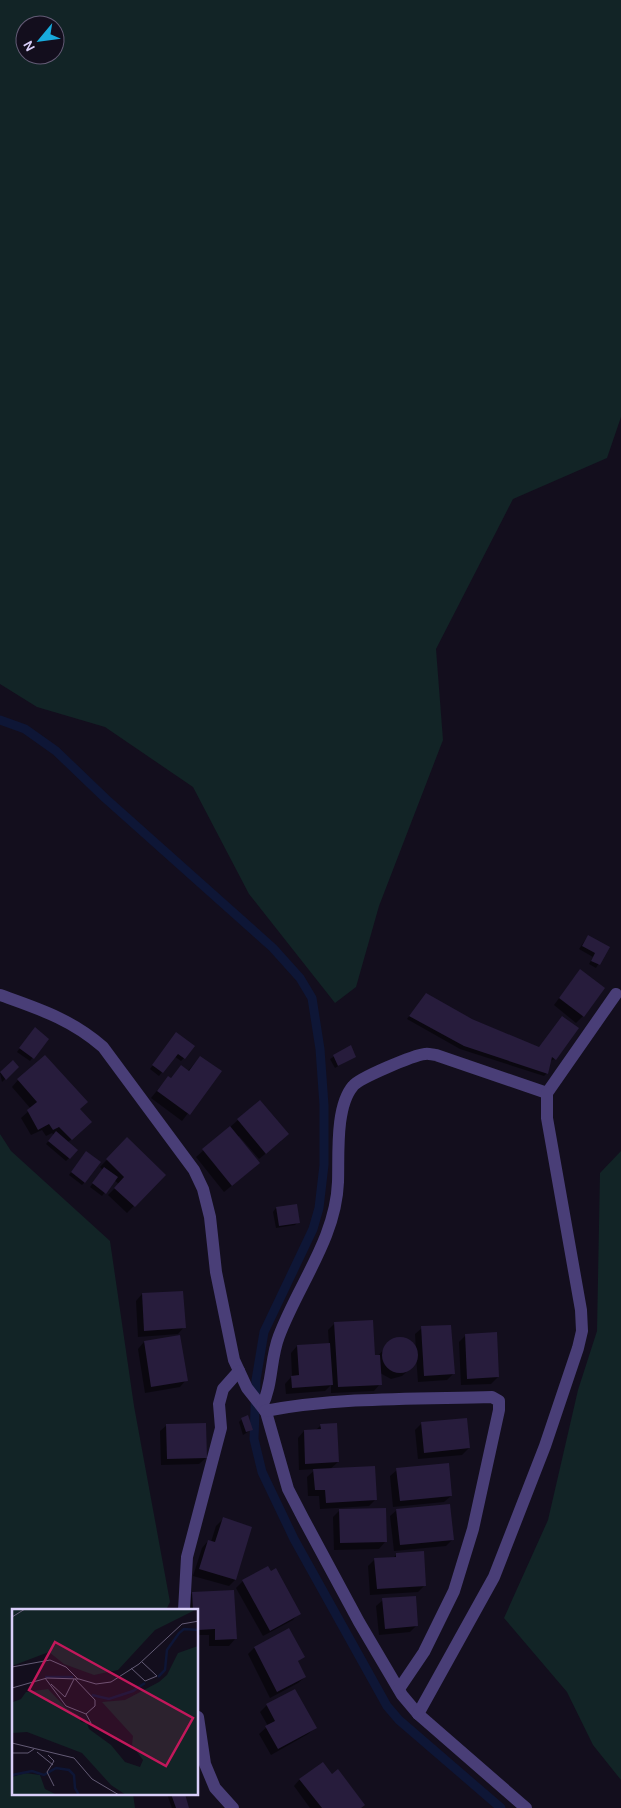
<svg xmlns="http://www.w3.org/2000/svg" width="621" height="1808" font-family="Karla,sans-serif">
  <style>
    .green { fill: #122426; fill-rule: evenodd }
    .shadow { fill: #0007 }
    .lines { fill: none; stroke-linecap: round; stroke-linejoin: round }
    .stream { stroke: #0e1636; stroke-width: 9 }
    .building { fill: #271c3c }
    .minor { stroke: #493e77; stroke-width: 12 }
    .inset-river { fill: none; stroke: #0e1636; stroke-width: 2.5 }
    .inset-road { fill: none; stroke: #635b75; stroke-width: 1 }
    .view { fill: #c2185b; fill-opacity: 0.15; stroke: #c2185b; stroke-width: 2.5 }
    .inset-edge { fill: none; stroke: #dacffa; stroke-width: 2.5 }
  </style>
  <rect width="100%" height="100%" fill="#130e1d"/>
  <g class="green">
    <path d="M 0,0 L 621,0 L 621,417 L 607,458 L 513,499 L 436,649 L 443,740 L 379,906 L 356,987 L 335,1003 L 249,894 L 193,787 L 105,727 L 37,707 L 0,684 ZM 25,25 L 55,25 L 55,55 L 25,55 Z"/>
    <polygon points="0,1134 11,1151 110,1241 134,1406 170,1602 166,1610 14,1610 14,1794 133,1794 135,1808 0,1808"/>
    <polygon points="621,1151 621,1780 593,1745 567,1692 504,1618 548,1520 578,1390 597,1331 600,1173"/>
  </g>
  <g class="shadow">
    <polygon points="588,936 608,947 596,968 589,964 593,957 579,949"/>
    <polygon points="574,978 583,1016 576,1023 554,1005"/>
    <polygon points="423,998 539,1048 555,1059 550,1061 547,1073 544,1076 460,1049 407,1019"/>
    <polygon points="32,1032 47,1039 30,1061 17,1052"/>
    <polygon points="174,1037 184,1058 181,1061 174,1056 159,1076 150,1069"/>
    <polygon points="350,1047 355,1056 335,1068 330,1059"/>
    <polygon points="200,1057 220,1072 182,1121 151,1098 168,1077 170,1079 181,1066 188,1071"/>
    <polygon points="13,1062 18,1067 2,1082 0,1073"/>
    <polygon points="18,1080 79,1109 84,1129 67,1143 69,1158 66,1161 46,1144 54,1135 52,1133 46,1136 42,1130 31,1135 21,1118 31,1109 12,1087"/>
    <polygon points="238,1120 281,1141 259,1159 239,1136 238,1137 251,1170 224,1192 196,1157"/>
    <polygon points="127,1139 164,1175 127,1213 108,1195 119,1184 114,1180 102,1196 90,1187 103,1170 100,1167"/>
    <polygon points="83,1156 85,1182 82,1185 69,1175"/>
    <polygon points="276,1208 298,1222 295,1225 276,1228 273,1212"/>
    <polygon points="142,1294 184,1327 178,1334 138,1337 136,1301"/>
    <polygon points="335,1323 374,1357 378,1356 390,1342 400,1339 411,1342 416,1350 415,1334 422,1328 453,1374 447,1380 418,1382 416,1356 413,1366 402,1376 391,1379 380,1373 380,1384 374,1391 331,1393 331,1385 325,1391 286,1394 285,1384 292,1376 291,1353 297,1346 329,1344 328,1330"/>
    <polygon points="466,1335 498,1377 491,1384 461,1385 459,1342"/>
    <polygon points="144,1342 186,1380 180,1387 145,1393 138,1349"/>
    <polygon points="242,1419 251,1430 243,1435 239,1422"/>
    <polygon points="422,1423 469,1448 462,1455 418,1459 415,1430"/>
    <polygon points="167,1425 206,1458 199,1464 161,1465 160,1431"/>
    <polygon points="321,1425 338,1462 329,1470 375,1500 369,1506 320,1509 319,1496 308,1496 307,1477 316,1469 299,1470 298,1438 304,1431 315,1431"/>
    <polygon points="397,1470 451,1496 444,1502 393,1507 390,1476"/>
    <polygon points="340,1510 385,1542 379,1549 334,1550 333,1517"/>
    <polygon points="397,1510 453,1539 446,1546 394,1551 390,1516"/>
    <polygon points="223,1519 251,1527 235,1580 229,1586 193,1576 202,1548 208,1541 211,1542 216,1526"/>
    <polygon points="396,1555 425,1585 418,1592 370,1595 368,1566 375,1559 393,1558"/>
    <polygon points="243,1581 299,1613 293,1620 263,1636 236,1588"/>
    <polygon points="192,1593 235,1639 229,1646 209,1646 209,1635 198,1635 198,1610 186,1610 186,1600"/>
    <polygon points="383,1600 417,1625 410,1632 379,1635 376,1606"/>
    <polygon points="289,1630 303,1656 297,1662 305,1677 298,1683 270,1698 248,1654 254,1648"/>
    <polygon points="267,1705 315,1728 308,1734 271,1755 259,1734 268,1726 260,1712"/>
    <polygon points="300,1779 360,1808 310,1808 294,1786"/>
    <polygon points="167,1794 183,1794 188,1808 172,1808"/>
  </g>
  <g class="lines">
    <polyline class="stream" points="0,720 25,729 56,751 105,798 273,948 300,978 312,998 320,1049 324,1105 324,1165 319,1208 313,1229 264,1332 256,1380 254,1439 262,1472 294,1539 387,1706 399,1720 501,1808"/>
  </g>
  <g class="building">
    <polygon points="588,935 610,947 600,965 591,961 595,953 582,946"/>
    <polygon points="580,969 605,988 584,1017 559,998"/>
    <polygon points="426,993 472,1019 539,1047 562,1016 579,1028 556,1060 552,1057 548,1074 464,1046 409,1016"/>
    <polygon points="35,1027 49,1039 34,1059 19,1048"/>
    <polygon points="176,1032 195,1046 185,1059 178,1054 163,1073 152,1065"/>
    <polygon points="351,1045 356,1057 338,1066 333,1055"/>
    <polygon points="45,1055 88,1102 80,1109 92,1122 72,1140 59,1127 53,1130 49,1124 38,1130 27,1110 37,1102 17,1079"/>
    <polygon points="200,1056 222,1071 190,1115 157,1091 168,1076 171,1078 181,1065 189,1071"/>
    <polygon points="13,1060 19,1067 6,1080 0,1072"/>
    <polygon points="260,1100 289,1134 266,1154 237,1119"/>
    <polygon points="230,1126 260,1163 232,1186 202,1149"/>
    <polygon points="56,1131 78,1150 70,1159 48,1141"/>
    <polygon points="127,1137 166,1175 135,1207 114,1188 124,1177 106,1159"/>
    <polygon points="86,1151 101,1162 85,1183 71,1172"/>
    <polygon points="104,1167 118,1177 106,1194 92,1183"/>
    <polygon points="297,1204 300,1223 279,1226 276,1207"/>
    <polygon points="183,1291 186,1328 144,1331 142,1293"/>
    <polygon points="373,1320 375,1355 380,1355 382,1385 338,1387 334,1322"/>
    <polygon points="451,1325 455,1374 424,1376 421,1326"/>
    <polygon points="497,1332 499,1377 467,1379 465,1334"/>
    <polygon points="180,1335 188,1381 151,1387 144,1341"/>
    <circle cx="400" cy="1355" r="18"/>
    <polygon points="330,1343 333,1385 292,1388 291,1376 299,1375 297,1345"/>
    <polygon points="248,1415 253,1430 246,1432 241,1418"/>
    <polygon points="467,1418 470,1448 424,1453 421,1422"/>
    <polygon points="206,1423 207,1458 167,1459 166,1424"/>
    <polygon points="337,1423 339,1462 305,1464 304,1430 321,1429 320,1424"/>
    <polygon points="449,1463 452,1496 400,1501 396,1468"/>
    <polygon points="375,1466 377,1500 326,1503 325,1490 315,1490 313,1469"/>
    <polygon points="450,1504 454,1540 400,1545 396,1509"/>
    <polygon points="386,1508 387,1542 340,1543 339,1509"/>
    <polygon points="223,1517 252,1527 236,1580 199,1569 208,1540 215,1542"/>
    <polygon points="424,1551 426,1586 377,1589 374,1558 396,1557 396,1553"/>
    <polygon points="268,1566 271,1571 276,1568 301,1614 270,1631 242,1580"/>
    <polygon points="234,1590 237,1639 215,1640 215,1629 198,1630 198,1610 193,1610 192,1592"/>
    <polygon points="416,1596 418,1626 385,1629 382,1598"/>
    <polygon points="289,1628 305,1657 298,1661 306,1677 277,1692 254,1647"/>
    <polygon points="295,1689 317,1728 278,1749 265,1726 275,1721 266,1704"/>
    <polygon points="323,1762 332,1774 338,1769 365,1805 361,1808 322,1808 299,1779"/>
    <polygon points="171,1794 185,1794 189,1808 176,1808"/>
  </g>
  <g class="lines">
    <g class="minor">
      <path d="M 0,995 C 39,1009 71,1019 103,1047 L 194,1170 L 203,1189 L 210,1217 L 216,1272 L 234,1360 L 247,1388 L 266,1412 L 288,1489 L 303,1518 L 359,1622 L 402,1695 L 418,1714 L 526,1808"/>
      <path d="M 262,1406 C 273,1384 270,1359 279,1336 C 298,1285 336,1238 338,1182 C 339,1156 335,1107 353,1086 C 359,1078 414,1055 425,1054 C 428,1053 433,1055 436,1055 L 547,1093"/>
      <path d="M 265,1411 C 339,1397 417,1399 492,1397 L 499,1401 L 499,1410 L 473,1529 L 454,1591 L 424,1652 L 399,1689"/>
      <polyline points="184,1610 187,1557 221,1428 219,1404 223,1389 239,1371"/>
      <polyline points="418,1714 494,1577 545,1446 578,1348 582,1331 581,1310 547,1118 547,1093 616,994"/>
      <polyline points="198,1717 205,1764 215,1788 233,1808"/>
    </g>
  </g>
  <g transform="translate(12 1609)">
    <rect width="186" height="186" fill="#130e1d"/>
    <path d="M 0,0 L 185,0 L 143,21 L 106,61 L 82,66 L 52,55 L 37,43 L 0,57 ZM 186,37 L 186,186 L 114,186 L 99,176 L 70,144 L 15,123 L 0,124 L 1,93 L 9,90 L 14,83 L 36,80 L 54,99 L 66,106 L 69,113 L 75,114 L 77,120 L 99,136 L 113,153 L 128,158 L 131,151 L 120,136 L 121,127 L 90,93 L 113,91 L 147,73 L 155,66 L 166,44 ZM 13,164 L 28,166 L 33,180 L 45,186 L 0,186 L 0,168 Z" fill="#122426"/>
    <path class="inset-river" d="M 33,68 L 61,68M 146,68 L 153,61 L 155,41 L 167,24 L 172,20 L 187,21M 80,86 L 97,90 L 121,82 L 133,74M 0,166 L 20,162 L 32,166 L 44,159 L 57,161 L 62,166 L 63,179 L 67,186"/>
    <path class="inset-road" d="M 0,8 L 13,0M 0,58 L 38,51 L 54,58 L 66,70M 119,59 L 133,72 L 145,67 L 130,53M 33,69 L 54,97 L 74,105 L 79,114M 63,70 L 83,91 L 83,97 L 74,105M 39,75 L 53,88 L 62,70M 0,79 L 35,69 L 67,70 L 84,75 L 99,73 L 127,55 L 170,15 L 187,12M 0,134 L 62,149 L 80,170 L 107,186M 25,143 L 41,156M 0,144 L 16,144 L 22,140M 36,146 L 42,152 L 35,163 L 42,177"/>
    <path class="view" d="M 43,33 L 181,109 L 154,157 L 17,81 Z"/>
    <rect width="186" height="186" class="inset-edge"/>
  </g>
  <g transform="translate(40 40) rotate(241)"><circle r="24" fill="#130e1d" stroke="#635b75"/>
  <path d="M0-4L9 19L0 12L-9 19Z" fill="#18abdd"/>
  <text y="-8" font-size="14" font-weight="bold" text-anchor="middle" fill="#dacffa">N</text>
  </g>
</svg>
